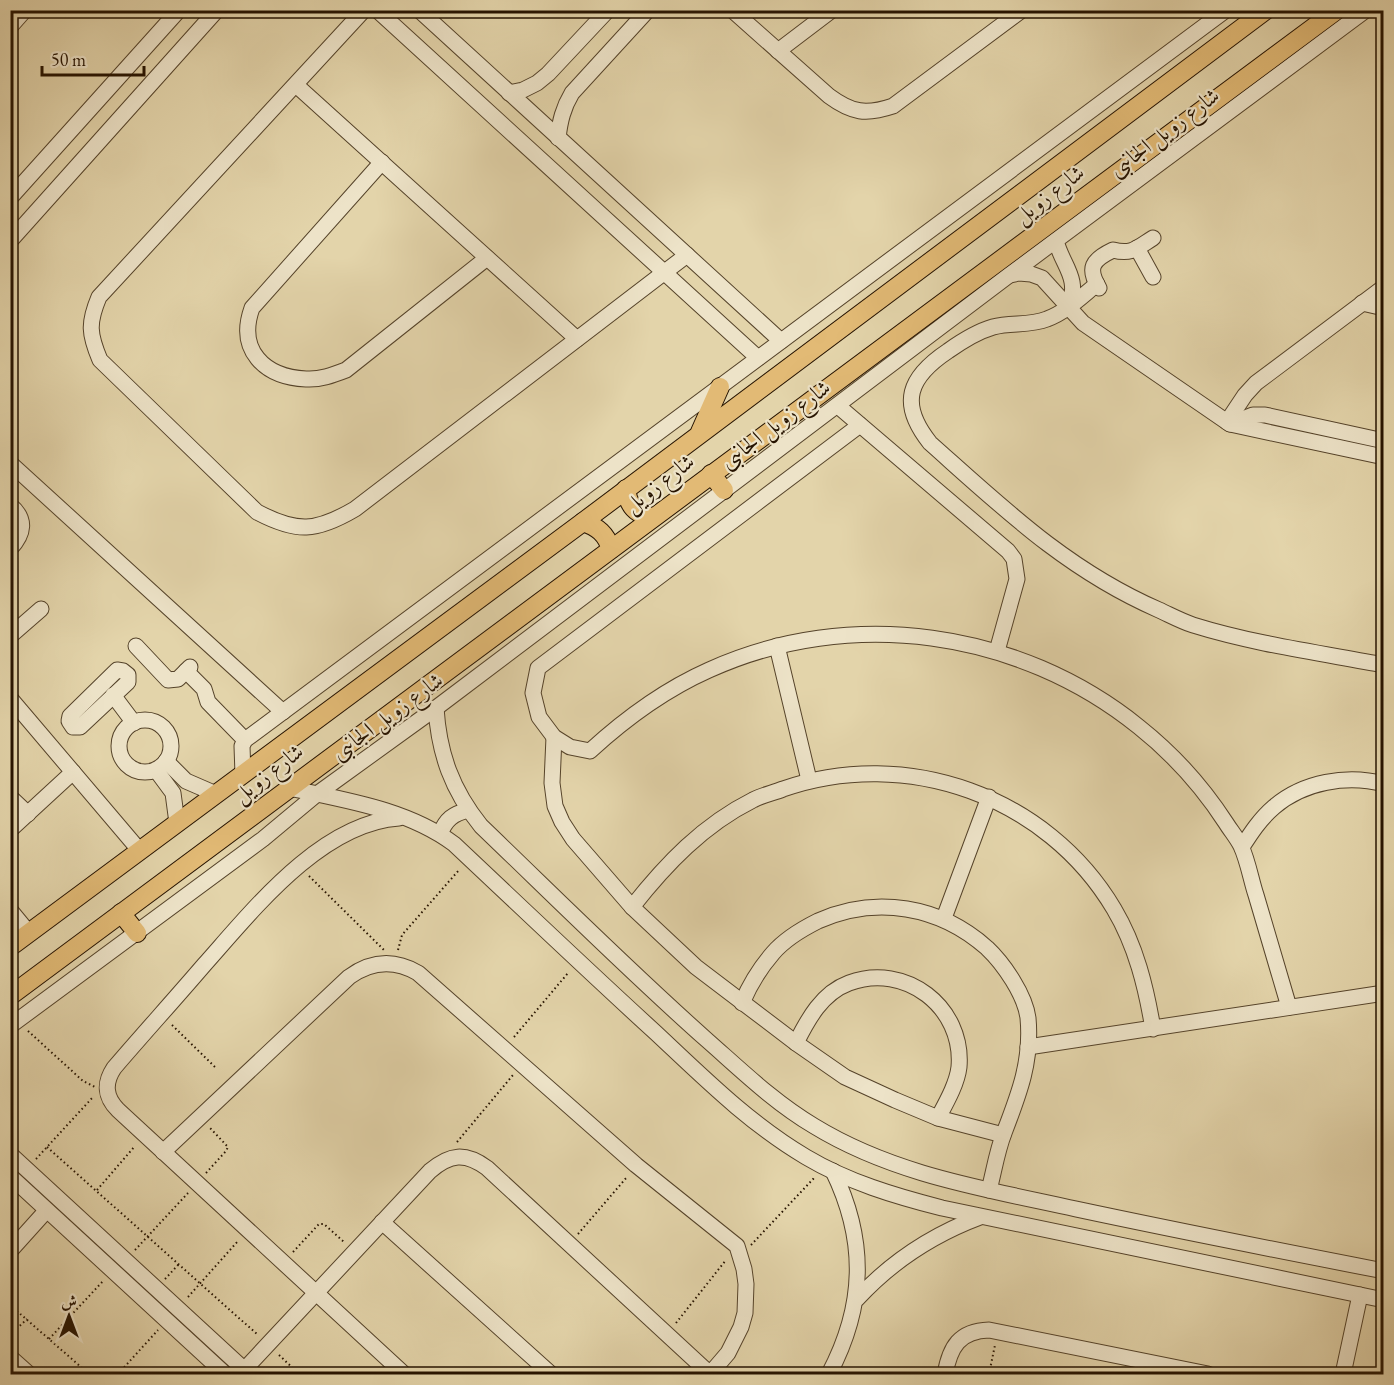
<svg xmlns="http://www.w3.org/2000/svg" width="1394" height="1385" font-family="'EB Garamond',Amiri,serif">
  <style>
    .lines { fill: none; stroke-linecap: round; stroke-linejoin: round }
    .minor-casing { stroke: #55432a; stroke-width: 17 }
    .major-casing { stroke: #261300; stroke-width: 20 }
    .path { stroke: #261300; stroke-width: 2; stroke-dasharray: 1.5 3; stroke-linecap: butt }
    .minor { stroke: #ede3c8; stroke-width: 15 }
    .major { stroke: #e2ba75; stroke-width: 18 }
    .labels { text-anchor: middle; dominant-baseline: central; stroke-width: 4.5; stroke-linejoin: round; paint-order: stroke }
    .street-label { font-size: 22px; fill: #261300; stroke: #ede3c8 }
  </style>
  <rect width="100%" height="100%" fill="#e3d4aa"/>
  <filter id="stains"><feTurbulence type="fractalNoise" baseFrequency=".00333" numOctaves="4"/><feColorMatrix values="0 0 0 0 .2 0 0 0 0 .09 0 0 0 0 .02 0 0 0 .5 -.17"/></filter>
  <radialGradient id="worn" r=".72"><stop offset=".6" stop-color="#630" stop-opacity="0"/><stop offset="1" stop-color="#630" stop-opacity=".3"/></radialGradient>
  <g class="lines">
    <g class="minor-casing">
      <g id="minor">
        <path d="M 364,10 L 99,297 C 88,323 89,334 100,360 L 257,512 C 297,533 316,532 355,509 L 687,255"/>
        <polyline points="377,10 758,358"/>
        <polyline points="419,10 781,341"/>
        <path d="M 732,10 L 829,96 C 852,113 866,115 893,106 L 1022,10"/>
        <polyline points="10,27 25,10"/>
        <polyline points="778,51 832,10"/>
        <polyline points="296,85 577,339"/>
        <polyline points="509,93 523,90 537,83 548,74 608,10"/>
        <path d="M 558,138 C 560,121 563,108 572,93 L 648,10"/>
        <path d="M 382,162 L 252,308 C 237,350 264,377 306,379 C 320,380 333,375 346,370 L 487,258"/>
        <polyline points="10,198 179,10"/>
        <polyline points="10,241 217,10"/>
        <path d="M 1056,241 C 1063,267 1080,277 1069,307"/>
        <polyline points="1137,248 1153,277"/>
        <polyline points="1010,275 1019,273 1031,274 1042,278 1083,323 1230,424 1384,457"/>
        <path d="M 1097,284 C 1081,297 1066,312 1047,319 C 1030,326 1010,322 993,327 C 976,332 962,341 948,351 C 909,377 898,403 930,443 C 1003,508 1067,570 1159,610 C 1170,615 1181,621 1193,625 C 1254,644 1320,653 1384,665"/>
        <path d="M 1099,288 C 1087,268 1092,260 1113,250 C 1132,255 1137,248 1153,238"/>
        <polyline points="1362,303 1384,308"/>
        <polyline points="838,406 1008,551 1014,559 1017,579 997,651"/>
        <polyline points="1227,422 1245,395 1256,383 1384,287"/>
        <polyline points="1230,424 1253,415 1265,415 1384,441"/>
        <path d="M 860,425 L 538,668 L 533,693 L 539,717 L 554,737 L 570,747 L 590,751 C 626,718 664,690 709,670 C 850,606 1019,630 1139,727 C 1173,754 1202,786 1226,823 C 1231,831 1237,838 1241,846 C 1248,861 1251,880 1256,895 C 1267,933 1278,970 1289,1007"/>
        <polyline points="10,463 283,712"/>
        <path d="M 10,505 C 27,519 24,534 10,549"/>
        <polyline points="10,636 41,609"/>
        <polyline points="136,646 168,680 178,679 190,667"/>
        <polyline points="777,646 809,780"/>
        <polygon points="117,670 123,671 128,675 128,682 80,727 73,727 69,721 70,716"/>
        <polyline points="186,671 204,689 208,702 245,740"/>
        <polyline points="113,695 134,723"/>
        <polyline points="10,698 140,851"/>
        <path d="M 436,708 C 439,754 452,790 481,826 C 556,898 630,972 708,1041 C 742,1071 775,1103 814,1126 C 894,1175 986,1189 1076,1209 C 1179,1231 1281,1251 1384,1271"/>
        <circle cx="145" cy="746" r="26"/>
        <polyline points="554,737 552,783 555,806 562,822 573,839 632,907 696,967 796,1043 845,1077 895,1100 938,1118 1003,1135"/>
        <polyline points="166,761 186,781 216,794"/>
        <polyline points="156,770 173,793 177,823"/>
        <polyline points="243,775 242,746 245,740 1226,10"/>
        <path d="M 289,788 C 344,800 407,809 454,844 C 521,907 588,971 656,1033 C 704,1078 750,1124 806,1157 C 848,1182 895,1196 942,1208 L 1384,1300"/>
        <polyline points="10,797 28,814"/>
        <path d="M 399,818 C 321,823 253,910 204,965 C 174,1000 144,1033 114,1068 C 104,1083 105,1097 118,1110 L 404,1374"/>
        <polyline points="10,830 73,772"/>
        <path d="M 440,834 C 446,819 453,814 468,810"/>
        <path d="M 1242,847 C 1251,833 1260,819 1274,807 C 1303,782 1347,774 1384,784"/>
        <path d="M 632,907 C 666,864 703,825 753,800 C 762,795 773,793 783,789 C 906,746 1047,796 1114,909 C 1136,946 1146,987 1153,1029"/>
        <polyline points="10,910 29,933"/>
        <polyline points="944,918 989,797"/>
        <path d="M 742,1003 C 750,984 760,968 773,953 C 785,939 802,929 818,921 C 876,895 940,906 987,948 C 1004,964 1025,995 1028,1018 C 1032,1061 1019,1094 1004,1133 C 997,1151 994,1171 989,1190"/>
        <polyline points="10,1026 263,839 317,794 436,708 1008,276 1366,10"/>
        <path d="M 796,1043 C 808,1019 822,993 849,983 C 905,962 964,1007 959,1067 C 957,1084 946,1103 938,1118"/>
        <polyline points="1028,1047 1384,993"/>
        <path d="M 163,1152 L 349,977 C 371,961 394,959 418,973 L 636,1165 L 737,1246 L 744,1269 L 746,1284 L 745,1313 L 741,1327 L 728,1353 L 710,1374 L 487,1168 C 465,1152 450,1154 430,1171 L 244,1370"/>
        <polyline points="10,1154 249,1374"/>
        <polyline points="10,1176 225,1374"/>
        <polyline points="382,1222 551,1374"/>
        <polyline points="10,1251 46,1211"/>
        <path d="M 857,1299 C 892,1261 932,1235 980,1217"/>
        <polyline points="10,1357 29,1374"/>
        <path d="M 829,1374 C 865,1306 867,1241 833,1171"/>
        <path d="M 945,1374 C 950,1347 959,1331 989,1330 L 1208,1374"/>
        <polyline points="1343,1374 1360,1295"/>
      </g>
    </g>
    <g class="major-casing">
      <g id="major">
        <polyline points="700,432 720,387"/>
        <polyline points="711,474 724,490"/>
        <path d="M 626,489 C 628,505 636,515 653,517"/>
        <path d="M 583,522 C 598,527 606,534 611,549"/>
        <polyline points="121,913 137,933"/>
        <polyline points="10,947 583,522 1266,10"/>
        <polyline points="10,996 1337,10"/>
      </g>
    </g>
    <g class="path">
      <polyline points="309,876 384,950"/>
      <polyline points="398,950 402,935 459,870"/>
      <polyline points="172,1025 215,1067"/>
      <polyline points="28,1031 83,1081 95,1087"/>
      <polyline points="514,1037 568,973"/>
      <polyline points="457,1142 513,1075"/>
      <polyline points="47,1147 258,1335"/>
      <polyline points="36,1159 93,1097"/>
      <polyline points="206,1173 226,1151 228,1147 210,1128"/>
      <polyline points="97,1190 135,1146"/>
      <polyline points="10,1218 15,1223"/>
      <polyline points="578,1234 627,1177"/>
      <polyline points="751,1245 815,1177"/>
      <polyline points="135,1250 188,1193"/>
      <polyline points="293,1252 319,1224 324,1224 344,1242"/>
      <polyline points="165,1279 179,1264"/>
      <polyline points="188,1297 238,1241"/>
      <polyline points="10,1305 89,1374"/>
      <polyline points="676,1323 726,1260"/>
      <polyline points="10,1335 27,1319"/>
      <polyline points="49,1339 104,1280"/>
      <polyline points="279,1355 299,1374"/>
      <polyline points="959,1371 980,1374"/>
      <polyline points="118,1374 158,1330"/>
      <polyline points="989,1374 995,1345"/>
    </g>
    <use href="#minor" class="minor"/>
    <use href="#major" class="major"/>
  </g>
  <g class="labels">
    <g class="street-label">
      <text transform="translate(1164 132) rotate(-37)">شارع زويل الجانبى</text>
      <text transform="translate(1049 194) rotate(-37)">شارع زويل</text>
      <text transform="translate(775 424) rotate(-37)">شارع زويل الجانبى</text>
      <text transform="translate(659 483) rotate(-37)">شارع زويل</text>
      <text transform="translate(387 716) rotate(-36)">شارع زويل الجانبى</text>
      <text transform="translate(268 773) rotate(-37)">شارع زويل</text>
    </g>
  </g>
  <rect width="1394" height="1385" fill="none" stroke="#e3d4aa" stroke-width="36"/>
  <rect x="12" y="12" width="1370" height="1361" fill="none" stroke="#261300" stroke-width="3"/>
  <rect x="18" y="18" width="1358" height="1349" fill="none" stroke="#261300" stroke-width="1.5"/>
  <g transform="translate(69 1316)" stroke="#ede3c8" stroke-width="4.5" paint-order="stroke">
  <path d="M0-4.5L10 22L0 15L-10 22Z" fill="#261300"/>
  <text y="-9" font-size="16" font-weight="bold" text-anchor="middle" fill="#261300">ش</text>
  </g>
  <path d="M42 66v9h102v-9" fill="none" stroke="#261300" stroke-width="3"/>
  <text x="51" y="66" font-size="18" fill="#261300" stroke="#ede3c8" stroke-width="4.5" paint-order="stroke">50 m</text>
  <rect width="100%" height="100%" filter="url(#stains)"/>
  <rect width="100%" height="100%" fill="url(#worn)"/>
</svg>
